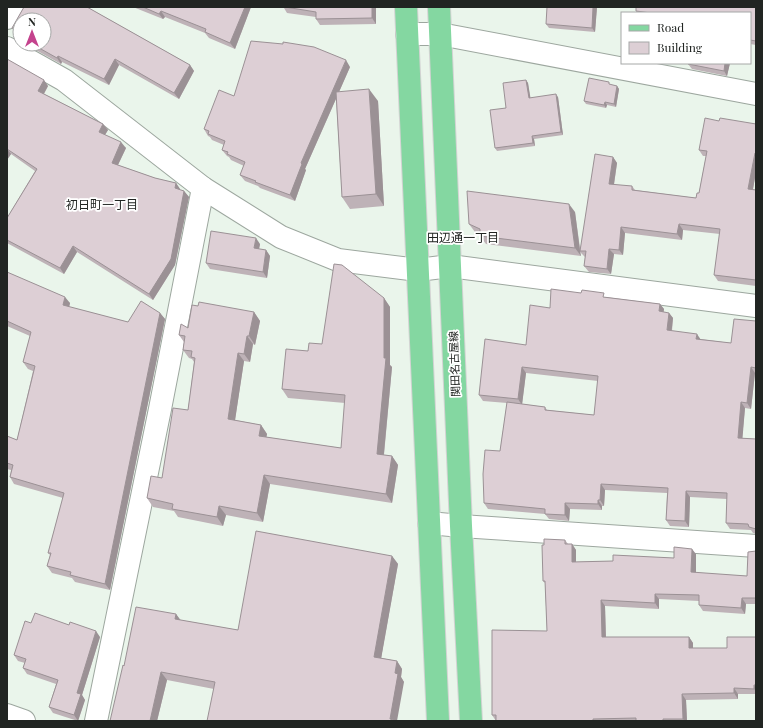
<svg xmlns="http://www.w3.org/2000/svg" width="763" height="728" font-family="'Playfair Display','Noto Sans JP',serif">
  <style>
    .lines { fill: none; stroke-linecap: round; stroke-linejoin: round }
    .minor-casing { stroke: #9da79f; stroke-width: 24 }
    .primary-casing { stroke: #d3d3d3; stroke-width: 24 }
    .minor { stroke: #fff; stroke-width: 22 }
    .primary { stroke: #84d7a1; stroke-width: 22 }
    .wall { fill: #beb2b7; fill-rule: evenodd }
    .shaded-wall { fill: #9b9195 }
    .building { fill: #ddcfd5; stroke: #9b9195 }
    .labels { text-anchor: middle; dominant-baseline: central; stroke-width: 3.5; stroke-linejoin: round; paint-order: stroke }
    .street-label { font-size: 11px; fill: #212522; stroke: #fff }
    .neighbourhood-label { font-size: 12px; fill: #212522; stroke: #fff }
  </style>
  <rect width="100%" height="100%" fill="#eaf5eb"/>
  <g class="lines">
    <g class="minor-casing">
      <g id="minor">
        <polyline points="7,18 13,7"/>
        <polyline points="407,34 440,34 756,94"/>
        <polyline points="7,48 64,80 203,188 281,237 338,260 418,270 450,266 756,306"/>
        <polyline points="429,523 461,526 756,546"/>
        <polyline points="7,715 24,721"/>
        <polyline points="96,721 160,409 203,188"/>
      </g>
    </g>
    <g class="primary-casing">
      <g id="primary">
        <polyline points="406,7 438,721"/>
        <polyline points="439,7 461,526 471,721"/>
      </g>
    </g>
    <use href="#minor" class="minor"/>
    <use href="#primary" class="primary"/>
  </g>
  <g class="wall">
    <polygon points="24,7 87,7 190,65 194,71 179,99 119,65 109,85 62,62 61,64 25,44 44,44 44,20 20,20 20,40 17,35 12,28"/>
    <polygon points="133,7 251,7 235,49 209,38 205,33 165,17 163,19"/>
    <polygon points="276,7 376,7 376,24 320,25 316,19 316,17 287,13 284,8"/>
    <polygon points="597,7 595,32 549,28 546,24"/>
    <polygon points="756,7 756,45 750,44 750,13 637,13 636,11"/>
    <polygon points="7,59 48,86 44,94 103,124 108,130 105,135 126,148 118,165 155,178 176,183 180,189 180,190 184,191 189,197 175,265 153,300 77,252 64,274 7,243 7,218 35,171 11,154 7,160"/>
    <polygon points="730,63 727,76 692,69 688,64"/>
    <polygon points="350,67 339,92 378,101 384,206 350,209 342,197 336,99 305,169 306,170 295,201 260,188 258,186 245,181 240,175 244,166 231,160 229,157 227,156 222,150 224,145 212,140 210,137 208,136 204,129 234,96"/>
    <polygon points="526,80 528,83 530,98 558,97 563,135 534,139 535,146 497,151 495,148 506,108"/>
    <polygon points="611,85 617,86 619,89 616,107 607,105 606,108 586,104 584,101"/>
    <polygon points="719,121 756,124 756,172 753,189 756,190 756,286 718,281 714,275 720,234 683,230 682,240 625,233 623,255 614,254 611,274 589,272 584,266 585,257 580,252 581,256 486,244 480,236 480,235 475,232 469,224 575,212 580,248 613,157 617,163 614,185 632,186 635,190 696,198 699,193 706,156 703,156 699,150"/>
    <polygon points="260,244 259,249 266,250 270,256 267,278 210,269 206,263"/>
    <polygon points="7,272 70,303 69,307 128,322 160,313 165,319 110,590 75,582 72,578 52,573 47,566 50,555 48,553 63,498 14,484 10,477 11,470 7,469 7,436 17,440 33,371 28,369 23,362 30,336 7,326"/>
    <path d="M 606,297 L 660,304 L 664,309 L 663,312 L 669,313 L 673,318 L 672,331 L 700,339 L 731,343 L 756,321 L 756,373 L 755,373 L 751,409 L 745,408 L 742,438 L 756,439 L 756,534 L 753,533 L 751,530 L 730,529 L 726,523 L 727,499 L 690,497 L 689,527 L 670,526 L 666,520 L 667,493 L 605,490 L 604,506 L 602,506 L 602,510 L 570,509 L 569,521 L 549,519 L 545,514 L 488,509 L 484,503 L 500,451 L 507,403 L 483,401 L 479,395 L 526,345 L 550,308 ZM 526,373 L 598,381 L 594,415 L 547,410 L 545,407 L 522,404 Z"/>
    <polygon points="384,298 390,307 390,365 392,367 384,455 392,456 398,465 392,503 270,484 263,522 226,515 223,526 178,517 174,511 153,507 147,498 162,478 188,410 194,362 192,359 189,358 183,350 184,342 179,335 188,328 254,312 260,321 255,345 253,344 250,362 244,361 235,420 261,425 267,434 266,437 341,448 345,403 288,398 282,389 308,351 322,344"/>
    <polygon points="565,540 568,544 572,544 576,550 576,562 613,561 674,558 696,554 696,573 747,576 756,551 756,604 746,604 745,614 703,611 699,605 699,601 659,599 659,609 605,606 606,637 689,637 693,643 693,648 727,648 756,637 756,694 738,694 738,699 686,700 687,721 496,721 492,715 547,631 545,583 543,581"/>
    <polygon points="392,556 398,564 381,658 397,661 402,669 401,677 404,682 214,689 167,680 157,721 110,721 176,614 180,620 238,630"/>
    <polygon points="31,623 100,637 82,695 85,700 78,721 53,713 49,707 56,684 27,674 23,668 25,663 18,661 14,655"/>
  </g>
  <g class="shaded-wall">
    <polygon points="245,7 251,7 235,49 230,43"/>
    <polygon points="372,7 376,7 376,24 372,18"/>
    <polygon points="593,7 597,7 595,32 592,28"/>
    <polygon points="161,11 165,17 163,19 159,14"/>
    <polygon points="58,56 62,62 61,64 57,58"/>
    <polygon points="115,59 119,65 109,85 104,79"/>
    <polygon points="346,60 350,67 305,169 306,170 295,201 290,195 301,163"/>
    <polygon points="725,63 730,63 727,76 724,71"/>
    <polygon points="190,65 194,71 179,99 174,93"/>
    <polygon points="44,80 48,86 42,97 38,91"/>
    <polygon points="526,80 528,83 531,101 529,98"/>
    <polygon points="617,86 619,89 616,107 614,104"/>
    <polygon points="369,89 378,101 384,206 376,194"/>
    <polygon points="556,94 558,97 563,135 561,132"/>
    <polygon points="605,102 607,105 606,108 604,105"/>
    <polygon points="103,124 108,130 103,138 99,132"/>
    <polygon points="532,136 534,139 535,146 533,143"/>
    <polygon points="121,142 126,148 116,169 112,163"/>
    <polygon points="7,149 11,154 7,160"/>
    <polygon points="755,153 756,155 756,172 752,195 748,189"/>
    <polygon points="613,157 617,163 613,190 609,184"/>
    <polygon points="176,183 180,189 179,194 175,188"/>
    <polygon points="184,191 189,197 175,265 153,300 149,294"/>
    <polygon points="569,204 575,212 580,251 581,256 575,248"/>
    <polygon points="679,224 683,230 682,240 677,234"/>
    <polygon points="621,227 625,233 623,255 619,250"/>
    <polygon points="256,238 260,244 258,254 254,248"/>
    <polygon points="73,246 77,252 64,274 60,268"/>
    <polygon points="609,249 614,254 611,274 607,269"/>
    <polygon points="266,250 270,256 267,278 263,272"/>
    <polygon points="65,297 70,303 68,312 63,305"/>
    <polygon points="384,298 390,307 390,365 392,367 383,463 377,454 384,358"/>
    <polygon points="660,304 664,309 663,317 659,311"/>
    <polygon points="254,312 260,321 255,345 249,336"/>
    <polygon points="160,313 165,319 110,590 105,584"/>
    <polygon points="669,313 673,318 671,336 667,330"/>
    <polygon points="697,334 701,340 696,339"/>
    <polygon points="247,336 253,344 250,362 244,354"/>
    <polygon points="238,353 244,361 234,427 228,419"/>
    <polygon points="522,367 526,373 522,405 518,399"/>
    <polygon points="751,367 755,373 751,409 747,403"/>
    <polygon points="741,402 745,408 742,444 738,438"/>
    <polygon points="261,425 267,434 265,445 259,436"/>
    <polygon points="392,456 398,465 392,503 386,494"/>
    <polygon points="264,475 270,484 263,522 257,513"/>
    <polygon points="601,484 605,490 604,506 600,500"/>
    <polygon points="686,491 690,497 689,527 685,521"/>
    <polygon points="598,500 602,506 602,510 598,504"/>
    <polygon points="565,503 570,509 569,521 565,515"/>
    <polygon points="219,506 226,515 223,526 217,517"/>
    <polygon points="572,544 576,550 576,568 572,562"/>
    <polygon points="692,549 696,554 696,578 691,572"/>
    <polygon points="392,556 398,564 380,665 374,657"/>
    <polygon points="655,594 659,599 659,609 655,603"/>
    <polygon points="742,598 746,604 745,614 741,608"/>
    <polygon points="601,600 605,606 606,643 602,637"/>
    <polygon points="176,614 182,622 175,619"/>
    <polygon points="96,631 100,637 82,695 85,700 78,721 74,715 77,693"/>
    <polygon points="689,637 693,643 693,654 689,648"/>
    <polygon points="397,661 402,669 401,677 404,682 397,721 390,719 395,673"/>
    <polygon points="161,672 167,680 157,721 150,721"/>
    <polygon points="754,685 756,688 756,692 754,689"/>
    <polygon points="734,688 738,694 738,699 734,693"/>
    <polygon points="682,694 686,700 687,721 684,721 683,719"/>
  </g>
  <g class="building">
    <polygon points="24,7 87,7 190,65 174,93 115,59 104,79 58,56 57,58 32,44 44,44 44,20 20,20 20,37 17,35 19,32 12,28"/>
    <polygon points="143,7 245,7 230,43 205,32 206,29 161,11 159,14"/>
    <polygon points="285,7 372,7 372,18 316,19 316,12"/>
    <polygon points="547,7 593,7 592,28 546,24"/>
    <polygon points="636,7 756,7 756,41 750,40 750,13 651,13 636,11"/>
    <polygon points="251,41 283,44 283,42 314,47 346,60 301,163 302,164 290,195 255,182 256,181 240,175 245,162 227,154 228,152 222,150 225,141 208,134 209,131 204,129 219,90 234,96"/>
    <polygon points="7,59 44,80 38,91 103,124 99,132 121,142 112,163 155,178 176,183 175,188 184,191 171,259 149,294 73,246 60,268 7,240 7,218 37,169 7,149"/>
    <polygon points="688,63 725,63 724,71 688,64"/>
    <polygon points="589,78 609,82 609,84 617,86 614,104 605,102 604,105 584,101"/>
    <polygon points="526,80 529,98 556,94 561,132 532,136 533,143 495,148 490,110 506,108 503,83"/>
    <polygon points="369,89 376,194 342,197 336,92"/>
    <polygon points="705,118 719,121 720,118 756,124 756,153 755,153 748,189 756,190 756,280 714,275 720,229 679,224 677,234 621,227 619,250 609,249 607,269 584,266 586,251 580,251 595,154 613,157 609,184 632,186 632,190 696,198 697,193 699,193 707,151 699,150"/>
    <polygon points="467,191 569,204 575,248 480,236 480,229 469,224"/>
    <polygon points="211,231 256,238 254,248 266,250 263,272 206,263"/>
    <polygon points="334,264 342,265 384,298 384,358 386,358 377,454 392,456 386,494 264,475 257,513 219,506 217,517 172,509 173,504 147,498 151,476 162,478 173,408 188,410 195,358 191,357 192,351 183,350 185,336 179,335 181,324 188,328 192,305 198,306 199,302 254,312 249,336 247,336 244,354 238,353 228,419 261,425 259,436 341,448 345,395 282,389 286,349 308,351 309,343 322,344"/>
    <polygon points="7,272 65,297 63,305 128,322 141,301 160,313 105,584 70,575 71,572 47,566 51,553 48,553 64,493 10,477 13,465 7,463 7,436 17,440 35,366 23,362 31,332 7,321"/>
    <polygon points="551,289 581,293 582,290 604,293 603,297 660,304 659,311 669,313 667,330 697,334 696,339 731,343 734,319 756,321 756,368 751,367 747,403 741,402 738,438 756,439 756,529 749,527 748,524 726,523 727,493 686,491 685,521 666,520 668,488 601,484 600,500 598,500 598,504 565,503 565,515 545,514 545,509 484,503 483,474 485,450 500,451 507,402 545,407 545,410 594,415 598,376 522,367 518,399 479,395 485,339 526,345 530,305 550,308"/>
    <polygon points="256,531 392,556 374,657 397,661 395,673 398,674 390,719 397,721 207,721 215,682 161,672 150,721 110,721 123,665 124,666 136,607 176,614 175,619 238,630"/>
    <polygon points="544,539 565,540 565,544 572,544 572,562 613,561 613,555 674,558 674,547 692,549 691,572 747,576 748,552 756,551 756,598 742,598 741,608 699,605 699,595 655,594 655,603 601,600 602,637 689,637 689,648 727,648 727,637 756,637 756,685 754,685 754,689 734,688 734,693 682,694 683,719 663,719 663,721 636,721 636,718 593,719 593,721 496,721 496,715 492,715 492,630 547,631 545,581 543,581 542,545 544,545"/>
    <polygon points="35,613 69,625 70,622 96,631 77,693 81,694 74,715 49,707 58,680 23,668 26,659 14,655 25,621 31,623"/>
  </g>
  <g class="labels">
    <g class="street-label">
      <text transform="translate(454 364) rotate(-92)">関田名古屋線</text>
    </g>
    <g class="neighbourhood-label">
      <text x="102" y="204">初日町一丁目</text>
      <text x="463" y="237">田辺通一丁目</text>
    </g>
  </g>
  <rect width="763" height="728" fill="none" stroke="#212522" stroke-width="16"/>
  <rect x="621" y="12" width="130" height="52" fill="#ffffff" stroke="#a6a8a7"/>
  <rect x="629" y="25" width="20" height="6" fill="#84d7a1" stroke="#a6a8a7"/>
  <text x="657" y="32" font-size="12" fill="#212522">Road</text>
  <rect x="629" y="42" width="20" height="12" fill="#ddcfd5" stroke="#a6a8a7"/>
  <text x="657" y="52" font-size="12" fill="#212522">Building</text>
  <g transform="translate(32 32)"><circle r="19" fill="#ffffff" stroke="#a6a8a7"/>
  <path d="M0-3L7 15L0 10L-7 15Z" fill="#c4438d"/>
  <text y="-6" font-size="11" font-weight="bold" text-anchor="middle" fill="#212522">N</text>
  </g>
</svg>
